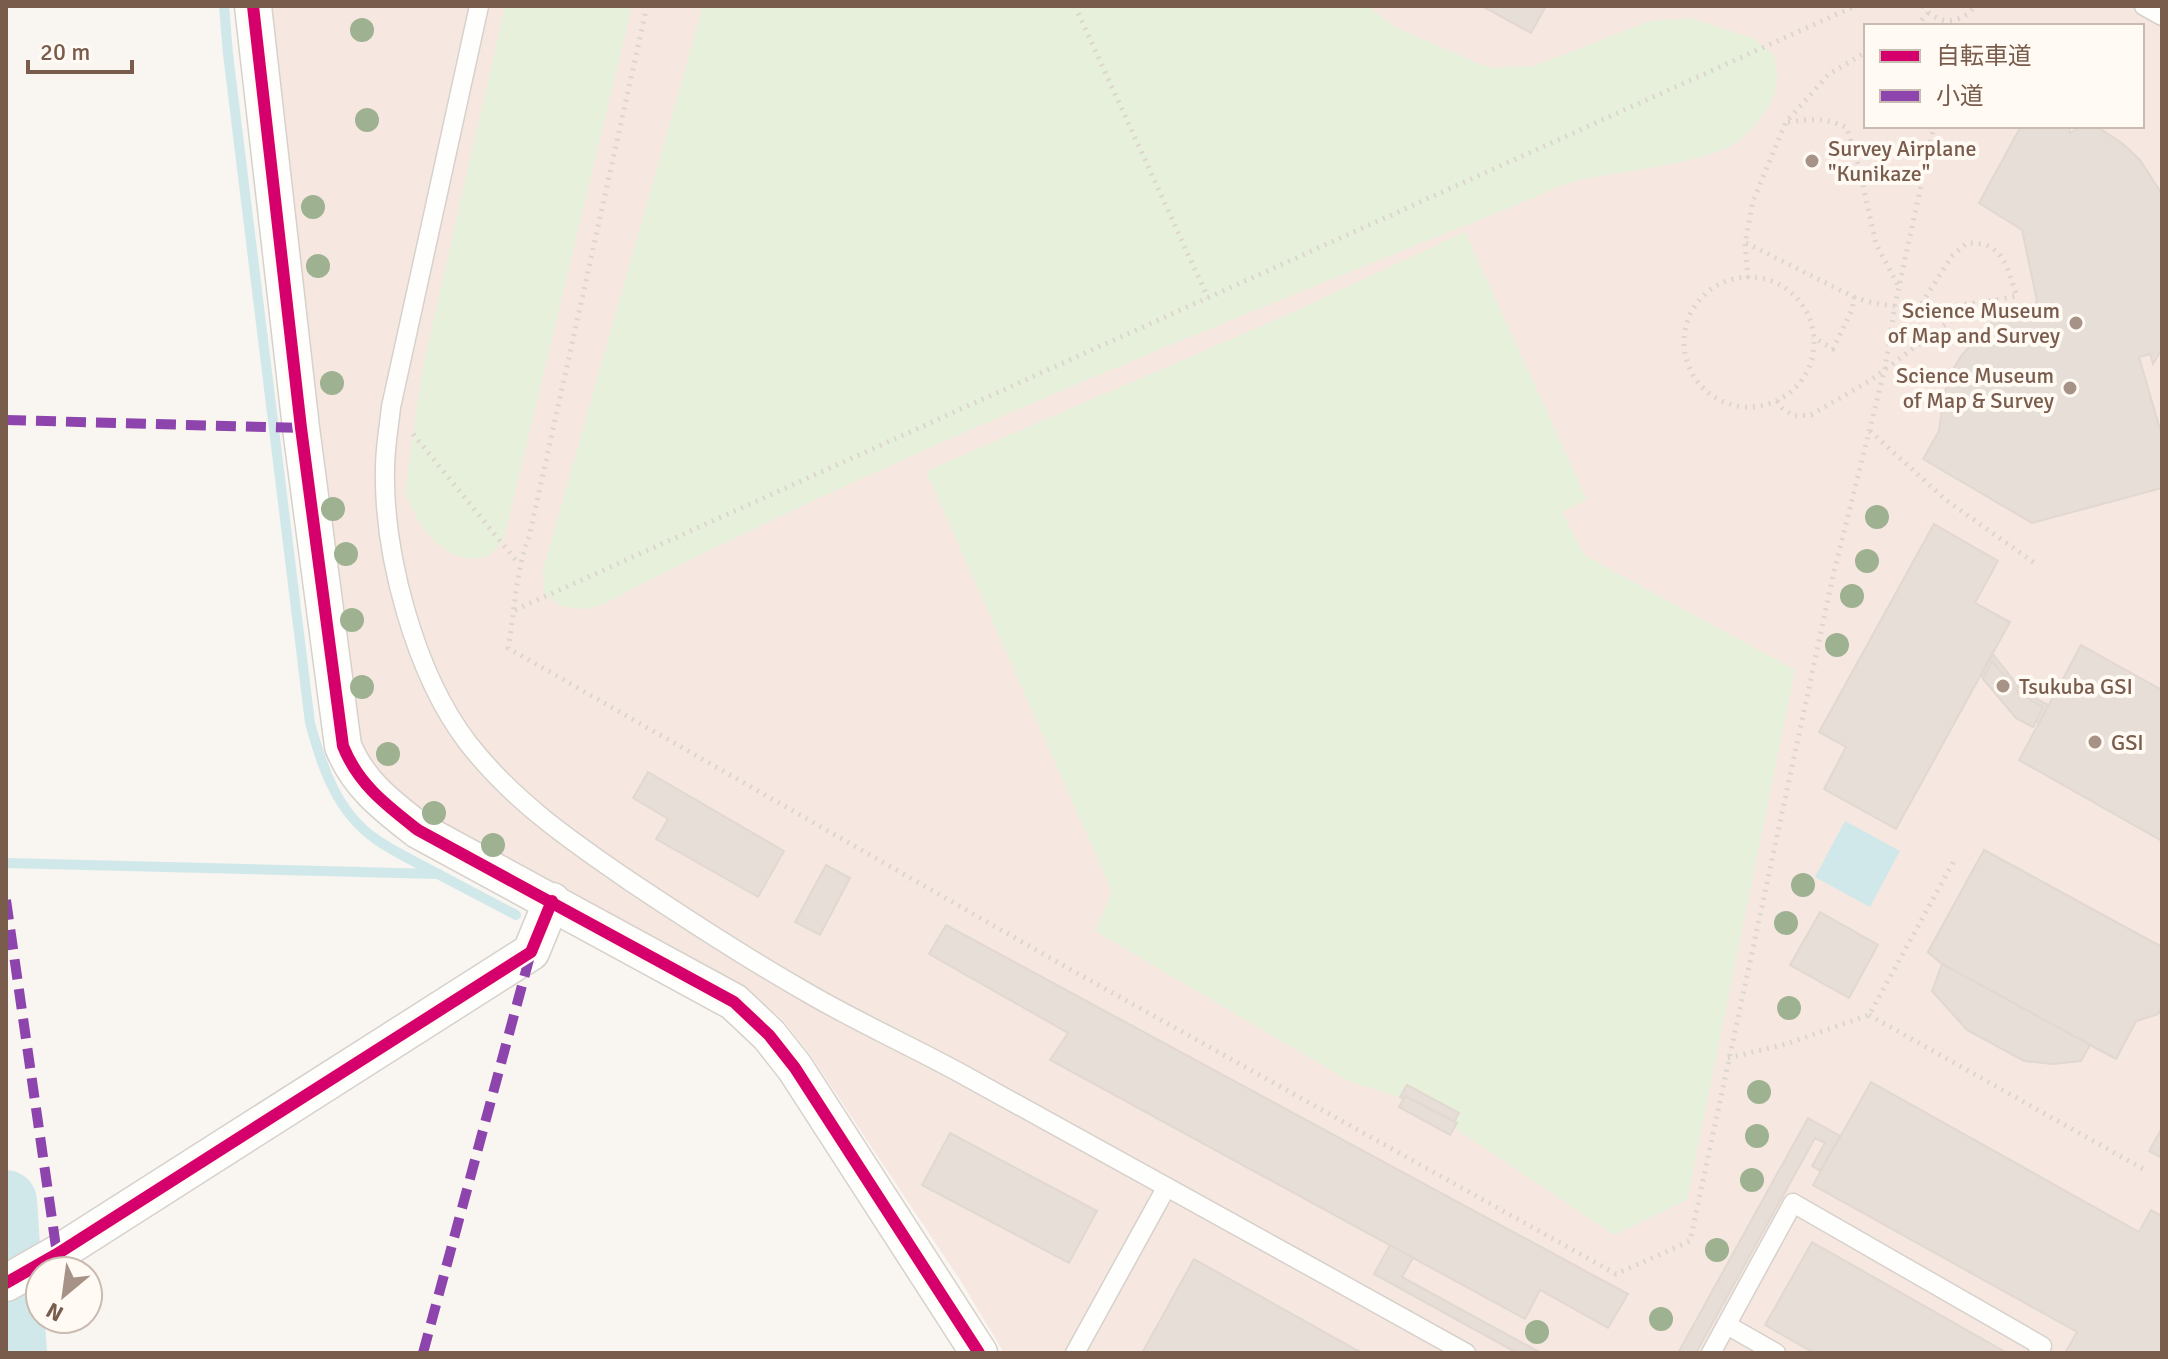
<svg xmlns="http://www.w3.org/2000/svg" width="2168" height="1359" font-family="Signika,'Noto Sans JP',sans-serif">
  <style>
    .commercial { fill: #f6e8e1; fill-rule: evenodd }
    .green { fill: #e7f0db }
    .water { fill: #d0e8ea }
    .lines { fill: none; stroke-linecap: round; stroke-linejoin: round }
    .stream { stroke: #d0e8ea; stroke-width: 10 }
    .river { stroke: #d0e8ea; stroke-width: 62 }
    .building { fill: #e6ded7; stroke: #e2d8d2; stroke-width: 2 }
    .service-casing { stroke: #d7d1cb; stroke-width: 21 }
    .minor-casing { stroke: #d7d1cb; stroke-width: 39 }
    .path { stroke: #dcd5d0; stroke-width: 5; stroke-dasharray: 2 6; stroke-linecap: butt }
    .service { stroke: #fefefd; stroke-width: 18 }
    .minor { stroke: #fefefd; stroke-width: 36 }
    .quiet { stroke: #8e44ad; stroke-width: 10; stroke-dasharray: 20 10; stroke-linecap: butt }
    .cycleway-casing { stroke: #fffaf3; stroke-width: 17 }
    .cycleway { stroke: #d6006c; stroke-width: 12 }
    .tree { fill: #9eb190 }
    .poi-dot { fill: #a69286; stroke: #fffaf3; stroke-width: 3 }
    .labels { text-anchor: middle; dominant-baseline: central; stroke-width: 8; stroke-linejoin: round; paint-order: stroke }
    .poi-label { font-size: 22px; fill: #7a5c4d; stroke: #fffaf3; text-anchor: start }
  </style>
  <rect width="100%" height="100%" fill="#f9f5f0"/>
  <path class="commercial" d="M 272,6 L 2162,6 L 2162,1353 L 1004,1353 L 962,1283 L 811,1056 L 783,1020 L 748,990 L 453,833 L 378,780 L 358,735 L 307,372 ZM 1866,26 L 2142,26 L 2142,126 L 1866,126 Z"/>
  <g class="green">
    <polygon points="505,6 632,6 503,542 489,556 474,559 456,556 435,542 420,524 405,494 422,371"/>
    <path d="M 703,6 L 1367,6 L 1395,27 L 1489,68 L 1534,66 L 1650,21 L 1690,18 L 1752,38 L 1774,55 C 1775,63 1778,73 1777,81 C 1774,105 1756,127 1738,141 C 1709,164 1615,171 1576,181 C 1555,187 1534,198 1514,206 C 1206,330 897,451 602,605 C 580,612 561,610 544,593 L 543,570 Z"/>
    <polygon points="1465,232 1587,500 1562,512 1584,555 1795,670 1687,1200 1614,1235 1452,1126 1400,1097 1351,1082 1095,931 1112,891 926,471 1280,318"/>
  </g>
  <polygon class="water" points="1845,821 1900,851 1870,907 1815,877"/>
  <g class="lines">
    <g class="stream">
      <path d="M 224,6 L 228,54 L 310,723 C 322,767 337,813 377,840 C 396,853 418,863 438,874"/>
      <polyline points="6,863 438,874 516,915"/>
    </g>
    <polyline class="river" points="6,1201 16,1353"/>
  </g>
  <g class="building">
    <polygon points="1482,6 1546,6 1531,33"/>
    <polygon points="2021,126 2069,126 2070,133 2082,126 2096,126 2122,143 2140,160 2162,194 2162,349 2153,364 2150,354 2139,357 2162,436 2162,488 2032,523 1923,459 1939,431 1944,394 1952,371 1961,356 1998,315 2010,307 2023,305 2020,310 2031,315 2037,301 2022,230 1979,203"/>
    <polygon points="1934,524 1998,561 1975,603 2010,622 1896,829 1824,789 1846,747 1819,732"/>
    <polygon points="2081,645 2162,690 2162,841 2019,760"/>
    <polygon points="1992,654 2026,697 2043,707 2033,727 2016,718 1981,675"/>
    <polygon points="1993,654 2022,691 2048,705 2039,723 2013,709 1983,671"/>
    <polygon points="1992,661 2019,693 2043,707 2033,727 2016,718 1983,679"/>
    <polygon points="648,772 784,851 758,897 656,839 668,819 633,798"/>
    <polygon points="1984,850 2162,947 2162,1007 2158,1014 2136,1021 2116,1059 2090,1045 2081,1061 2053,1064 2024,1061 1967,1030 1932,991 1942,964 1928,952"/>
    <polygon points="1984,850 2162,947 2162,1007 2158,1014 2136,1021 2116,1059 1942,964 1928,952"/>
    <polygon points="826,865 850,878 820,935 795,922"/>
    <polygon points="1820,912 1878,945 1849,998 1790,965"/>
    <polygon points="946,925 1628,1294 1608,1328 1540,1290 1525,1319 1050,1060 1068,1033 929,954"/>
    <polygon points="1871,1082 2139,1232 2151,1210 2162,1216 2162,1353 2065,1353 2077,1332 1813,1185"/>
    <polygon points="1407,1085 1459,1113 1452,1126 1400,1097"/>
    <polygon points="1405,1096 1457,1123 1450,1135 1399,1107"/>
    <polygon points="1808,1118 1840,1136 1820,1171 1812,1166 1825,1143 1815,1138 1696,1353 1678,1353"/>
    <polygon points="2162,1128 2162,1158 2149,1151"/>
    <polygon points="950,1133 1097,1211 1069,1263 922,1185"/>
    <polygon points="1812,1242 2007,1353 1814,1353 1765,1325"/>
    <polygon points="1390,1245 1413,1258 1402,1277 1541,1353 1517,1353 1374,1274"/>
    <polygon points="1194,1259 1362,1353 1142,1353"/>
  </g>
  <g class="lines">
    <g class="service-casing">
      <g id="service">
        <path d="M 479,6 L 391,407 C 389,427 385,447 385,468 C 383,554 415,674 468,743 C 513,801 571,841 631,882 C 688,920 746,958 806,992 C 857,1022 911,1046 962,1074 C 1131,1166 1298,1260 1466,1353"/>
        <polyline points="2144,6 2162,16"/>
        <polyline points="1727,1325 1776,1353"/>
        <polyline points="1075,1353 1166,1188"/>
        <polyline points="1711,1353 1793,1203 2042,1346 2038,1353"/>
      </g>
    </g>
    <g class="minor-casing">
      <g id="minor">
        <path d="M 253,6 L 301,428 L 343,746 C 358,784 386,805 418,830 L 734,1002 L 769,1035 L 795,1068 L 979,1353"/>
        <polyline points="6,1283 57,1254 531,952 552,901"/>
      </g>
    </g>
    <g class="path">
      <path d="M 647,6 L 529,537 C 515,573 515,611 508,648 L 1059,963 L 1616,1274 L 1690,1241 L 1833,576 L 1885,368 L 1895,305 L 1934,126"/>
      <polyline points="1075,6 1208,298"/>
      <path d="M 1923,6 C 1937,26 1961,25 1975,6"/>
      <polyline points="1916,26 1928,13"/>
      <path d="M 1788,122 C 1810,119 1826,117 1847,128 L 1858,164 L 1876,244 L 1899,287"/>
      <polyline points="1746,243 1854,297 1852,310 1833,349 1813,337"/>
      <circle cx="1749" cy="342" r="65"/>
      <polyline points="1748,278 1745,243 1753,201 1786,122 1829,74 1866,52"/>
      <path d="M 1854,297 C 1898,315 1971,305 2017,296 C 2006,267 2005,242 1967,243 L 1952,256 L 1920,306"/>
      <polyline points="1777,401 1782,408 1794,416 1811,415 1871,380 1970,306"/>
      <polyline points="1870,431 1946,500 2036,564"/>
      <polyline points="413,434 518,563"/>
      <polyline points="515,610 1855,6"/>
      <polyline points="1869,1015 2145,1170"/>
      <polyline points="1728,1058 1786,1044 1869,1015 1954,861"/>
    </g>
    <use href="#service" class="service"/>
    <use href="#minor" class="minor"/>
    <g class="quiet">
      <polyline points="6,420 301,428"/>
      <polyline points="6,900 57,1254"/>
      <polyline points="423,1353 531,952"/>
    </g>
    <g class="cycleway-casing">
      <g id="cycleway">
        <path d="M 253,6 L 301,428 L 343,746 C 358,784 386,805 418,830 L 734,1002 L 769,1035 L 795,1068 L 979,1353"/>
        <polyline points="6,1283 57,1254 531,952 552,901"/>
      </g>
    </g>
    <use href="#cycleway" class="cycleway"/>
  </g>
  <g class="tree">
    <circle cx="362" cy="30" r="12"/>
    <circle cx="367" cy="120" r="12"/>
    <circle cx="313" cy="207" r="12"/>
    <circle cx="318" cy="266" r="12"/>
    <circle cx="332" cy="383" r="12"/>
    <circle cx="333" cy="509" r="12"/>
    <circle cx="1877" cy="517" r="12"/>
    <circle cx="346" cy="554" r="12"/>
    <circle cx="1867" cy="561" r="12"/>
    <circle cx="1852" cy="596" r="12"/>
    <circle cx="352" cy="620" r="12"/>
    <circle cx="1837" cy="645" r="12"/>
    <circle cx="362" cy="687" r="12"/>
    <circle cx="388" cy="754" r="12"/>
    <circle cx="434" cy="813" r="12"/>
    <circle cx="493" cy="845" r="12"/>
    <circle cx="1803" cy="885" r="12"/>
    <circle cx="1786" cy="923" r="12"/>
    <circle cx="1789" cy="1008" r="12"/>
    <circle cx="1759" cy="1092" r="12"/>
    <circle cx="1757" cy="1136" r="12"/>
    <circle cx="1752" cy="1180" r="12"/>
    <circle cx="1717" cy="1250" r="12"/>
    <circle cx="1661" cy="1319" r="12"/>
    <circle cx="1537" cy="1332" r="12"/>
  </g>
  <g class="poi-dot">
    <circle cx="1812" cy="161" r="8"/>
    <circle cx="2076" cy="323" r="8"/>
    <circle cx="2070" cy="388" r="8"/>
    <circle cx="2003" cy="686" r="8"/>
    <circle cx="2095" cy="742" r="8"/>
  </g>
  <g class="labels">
    <g class="poi-label">
      <text x="1828" y="148">Survey Airplane<tspan x="1828" dy="25">"Kunikaze"</tspan></text>
      <text x="2060" y="310" text-anchor="end">Science Museum<tspan x="2060" dy="25">of Map and Survey</tspan></text>
      <text x="2054" y="375" text-anchor="end">Science Museum<tspan x="2054" dy="25">of Map &amp; Survey</tspan></text>
      <text x="2019" y="686">Tsukuba GSI</text>
      <text x="2111" y="742">GSI</text>
    </g>
  </g>
  <rect width="2168" height="1359" fill="none" stroke="#7a5c4d" stroke-width="16"/>
  <rect x="1864" y="24" width="280" height="104" fill="#fffaf3" stroke="#cabbb1" stroke-width="2"/>
  <rect x="1880" y="50" width="40" height="12" fill="#d6006c" stroke="#cabbb1" stroke-width="2"/>
  <text x="1936" y="64" font-size="24" fill="#7a5c4d">自転車道</text>
  <rect x="1880" y="90" width="40" height="12" fill="#8e44ad" stroke="#cabbb1" stroke-width="2"/>
  <text x="1936" y="104" font-size="24" fill="#7a5c4d">小道</text>
  <g transform="translate(64 1295) rotate(209)"><circle r="38" fill="#fffaf3" stroke="#cabbb1" stroke-width="2"/>
  <path d="M0-6L14 30L0 20L-14 30Z" fill="#a69286"/>
  <text y="-12" font-size="22" font-weight="bold" text-anchor="middle" fill="#7a5c4d">N</text>
  </g>
  <path d="M28 60v12h104v-12" fill="none" stroke="#7a5c4d" stroke-width="4"/>
  <text x="40" y="60" font-size="24" fill="#7a5c4d" stroke="#fffaf3" stroke-width="6" paint-order="stroke">20 m</text>
</svg>
